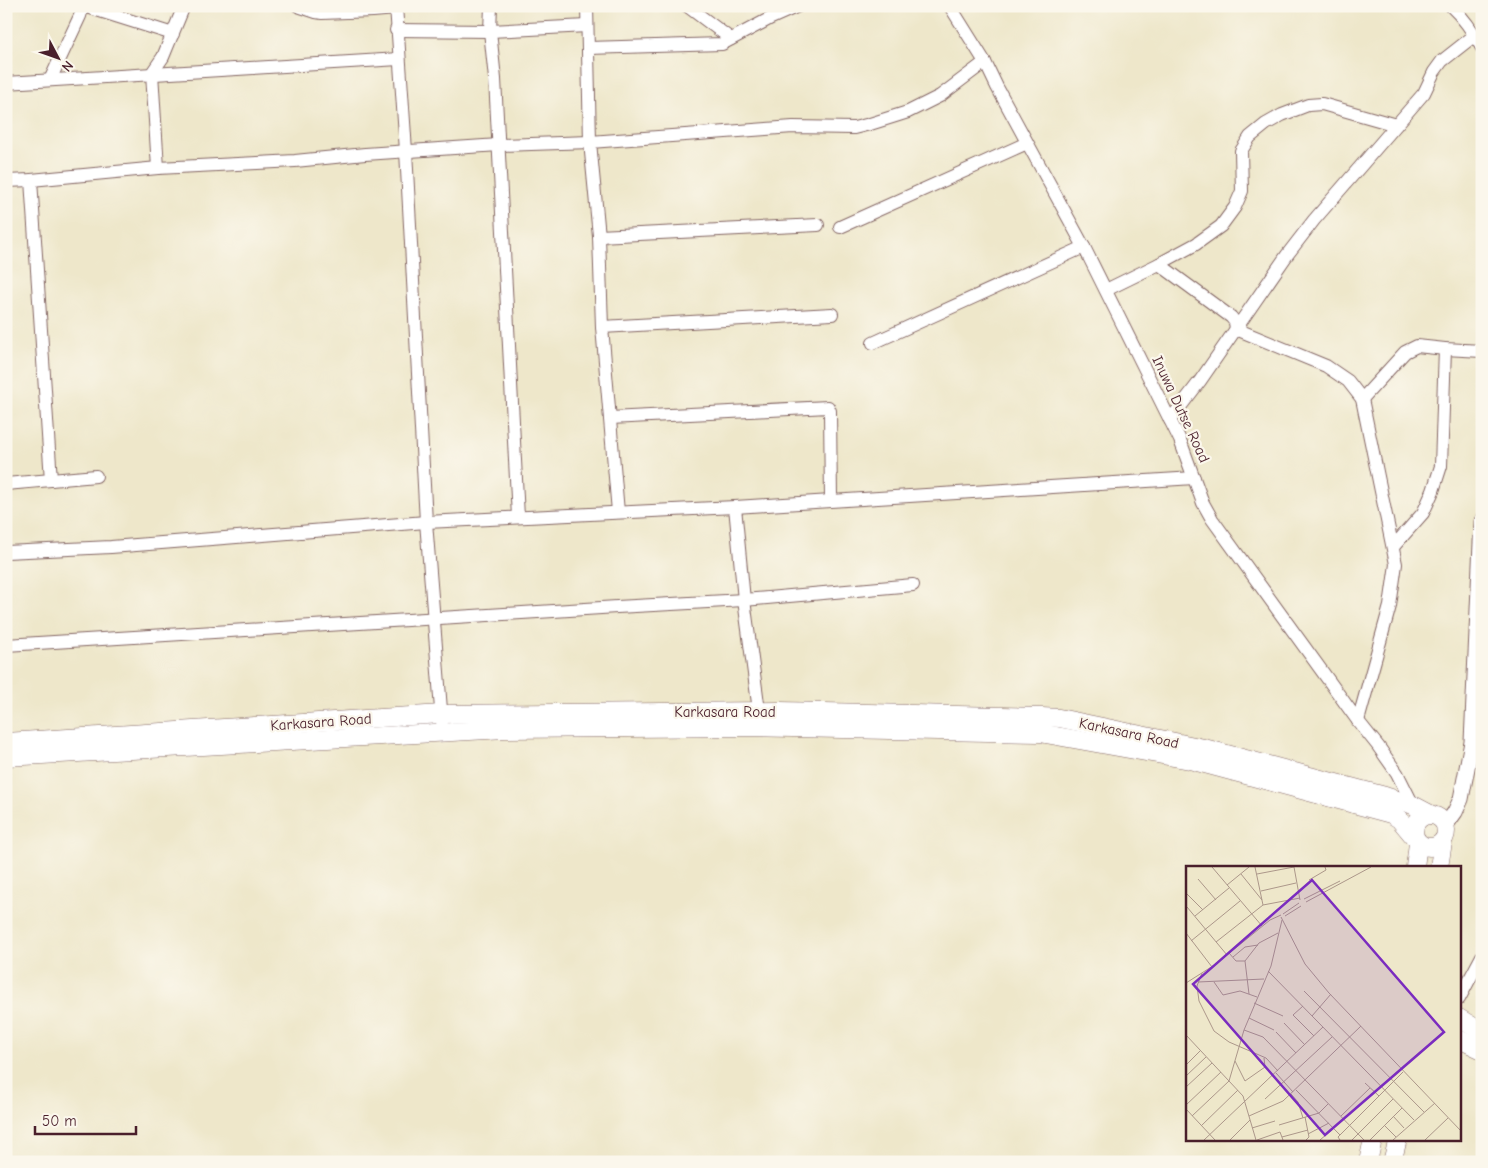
<svg xmlns="http://www.w3.org/2000/svg" width="1488" height="1168" font-family="'Comic Neue',sans-serif">
  <style>
    .lines { fill: none; stroke-linecap: round; stroke-linejoin: round }
    .minor-casing { stroke: #836563; stroke-width: 14 }
    .tertiary-casing { stroke: #836563; stroke-width: 17 }
    .secondary-casing { stroke: #836563; stroke-width: 19 }
    .minor { stroke: #fff; stroke-width: 12 }
    .tertiary { stroke: #fff; stroke-width: 15 }
    .secondary { stroke: #fff; stroke-width: 18 }
    .labels { text-anchor: middle; dominant-baseline: central; stroke-width: 4.5; stroke-linejoin: round; paint-order: stroke }
    .street-label { font-size: 15px; fill: #4a1f2b; stroke: #fbf7ec }
    .inset-road { fill: none; stroke: #ac978a; stroke-width: 1 }
    .view { fill: #7b2cbf; fill-opacity: 0.15; stroke: #7b2cbf; stroke-width: 2.5 }
    .inset-edge { fill: none; stroke: #4a1f2b; stroke-width: 2.5 }
  </style>
  <rect width="100%" height="100%" fill="#fbf7ec"/>
  <filter id="ink" filterUnits="userSpaceOnUse"><feTurbulence type="fractalNoise" baseFrequency=".02" numOctaves="2"/><feDisplacementMap in="SourceGraphic" scale="10" xChannelSelector="R" yChannelSelector="G"/><feConvolveMatrix kernelMatrix="1 2 1 2 8 2 1 2 1" color-interpolation-filters="sRGB"/></filter>
  <filter id="wash" filterUnits="userSpaceOnUse"><feTurbulence type="fractalNoise" baseFrequency=".0096" numOctaves="4" result="noise"/><feDisplacementMap in="SourceGraphic" scale="20" xChannelSelector="R" yChannelSelector="G"/><feGaussianBlur stdDeviation="1.12" result="paint"/><feColorMatrix in="noise" values="0 0 0 0 0 0 0 0 0 0 0 0 0 0 0 0 0 1.4 0 .05"/><feComposite in="paint" operator="in"/></filter>
  <g filter="url(#wash)">
    <rect width="100%" height="100%" fill="#eee7ca"/>
  </g>
  <g filter="url(#ink)">
    <g class="lines">
      <g class="minor-casing">
        <g id="minor">
          <polyline points="84,6 173,34"/>
          <polyline points="298,6 316,12 322,13 373,11 396,9"/>
          <polyline points="396,6 406,151 426,522 442,722"/>
          <polyline points="491,6 490,31 495,79 518,517"/>
          <polyline points="587,6 590,142 599,236 602,327 618,512"/>
          <polyline points="687,6 731,39"/>
          <polyline points="950,6 985,62 997,87 1084,247 1180,440 1203,503 1212,519 1358,721 1378,746 1397,773 1413,805"/>
          <path d="M 1451,6 C 1464,18 1474,33 1482,48"/>
          <polyline points="396,30 490,31 587,26"/>
          <polyline points="588,48 722,44 771,18 798,6"/>
          <polyline points="50,80 80,16 83,6"/>
          <polyline points="6,83 399,59"/>
          <polyline points="158,168 152,73 163,57 184,6"/>
          <polyline points="31,180 51,480"/>
          <polyline points="6,181 31,180 158,168 295,161 365,154 499,145 590,142 793,127 854,128 870,124 908,112 940,96 985,62"/>
          <polyline points="840,227 1027,143"/>
          <polyline points="599,236 818,225"/>
          <polyline points="1159,264 1231,317 1235,322 1236,329 1326,366 1348,381 1362,399 1396,564 1390,606 1358,721"/>
          <polyline points="1106,290 1159,264 1196,244 1221,226 1235,207 1242,191 1241,151 1250,137 1266,124 1282,115 1308,105 1322,104 1396,125"/>
          <polyline points="602,327 832,314"/>
          <polyline points="873,343 1084,247"/>
          <polyline points="1362,399 1405,352 1417,346 1445,349 1482,351"/>
          <polyline points="610,418 828,407 830,411 831,500"/>
          <polyline points="1170,420 1200,381 1287,255 1314,220 1424,93 1434,72 1442,61 1475,35"/>
          <polyline points="6,484 96,476"/>
          <polyline points="735,507 744,600 760,718"/>
          <polyline points="1393,547 1423,513 1433,491 1441,466 1445,349"/>
          <polyline points="6,552 111,547 426,522 735,507 1194,478"/>
          <polyline points="6,645 617,607 744,600 913,585"/>
          <polyline points="1459,999 1482,956"/>
        </g>
      </g>
      <g class="tertiary-casing">
        <polyline id="tertiary" points="1445,826 1455,812 1461,799 1472,742 1482,521"/>
      </g>
      <g class="secondary-casing">
        <g id="secondary">
          <polyline points="6,742 442,714 780,711 1042,717 1059,718 1204,748 1385,796 1413,805 1432,815"/>
          <polyline points="6,757 505,729 750,727 1040,733 1190,760 1391,814 1399,819 1414,837"/>
          <circle cx="1430" cy="831" r="16"/>
          <polyline points="1415,867 1418,843"/>
          <polyline points="1439,867 1443,842"/>
          <polyline points="1459,1018 1482,1032"/>
          <polyline points="1459,1039 1482,1050"/>
          <polyline points="1368,1162 1373,1139"/>
          <polyline points="1392,1162 1398,1139"/>
        </g>
      </g>
      <use href="#minor" class="minor"/>
      <use href="#tertiary" class="tertiary"/>
      <use href="#secondary" class="secondary"/>
    </g>
  </g>
  <g class="labels">
    <g class="street-label">
      <text transform="translate(1181 409) rotate(65)">Inuwa Dutse Road</text>
      <text x="725" y="712">Karkasara Road</text>
      <text transform="translate(321 722) rotate(-4)">Karkasara Road</text>
      <text transform="translate(1129 733) rotate(12)">Karkasara Road</text>
    </g>
  </g>
  <g transform="translate(1186 866)">
    <rect width="275" height="275" fill="#eee7ca"/>
    <path class="inset-road" d="M 26,1 L 76,60M 108,1 L 114,34M 55,8 L 76,34M 71,8 L 108,1M 12,13 L 30,34M 123,14 L 140,4 L 139,1M 41,19 L 63,1M 75,25 L 110,17M 0,27 L 17,44M 118,33 L 154,15M 120,36 L 185,1M 77,39 L 114,32M 1,41 L 41,89M 97,48 L 113,37M 9,50 L 43,22M 99,50 L 115,40M 95,51 L 119,98 L 143,127 L 275,265M 0,67 L 26,101M 5,75 L 54,35M 30,76 L 77,39 L 69,1M 43,87 L 50,95 L 59,95M 47,91 L 59,81 L 72,79M 82,105 L 228,254M 16,107 L 11,120 L 13,135 L 28,165 L 43,176 L 80,192 L 92,205M 12,116 L 78,113M 28,116 L 37,129 L 54,125 L 71,131M 0,117 L 30,98 L 84,54 L 95,49M 118,125 L 238,246M 63,128 L 59,95 L 73,77 L 92,67M 68,137 L 97,150M 117,140 L 107,149 L 128,170M 126,150 L 145,128M 63,152 L 88,164M 98,157 L 119,179M 58,164 L 77,171 L 178,274M 90,166 L 110,187M 0,169 L 57,230 L 70,274M 49,195 L 59,215 L 79,201 L 78,192M 0,199 L 14,185M 90,207 L 107,226M 0,210 L 20,191M 179,217 L 193,230M 0,221 L 26,197M 110,224 L 154,269M 105,228 L 112,236 L 117,252M 79,233 L 146,171M 0,239 L 35,206M 0,243 L 29,274M 6,250 L 43,215 L 58,164 L 85,100 L 96,54M 63,250 L 97,235 L 175,160M 155,250 L 184,222M 207,250 L 218,262M 119,251 L 123,271 L 120,274M 93,259 L 133,247 L 142,238M 15,260 L 52,224M 199,260 L 210,271M 66,262 L 89,255M 122,268 L 143,257M 96,271 L 122,264M 18,274 L 137,161M 44,274 L 64,254M 71,274 L 94,266 L 97,274M 134,274 L 148,262M 154,274 L 152,271 L 217,206M 166,274 L 207,233M 184,274 L 216,242M 207,274 L 249,237M 239,274 L 262,252"/>
    <path class="view" d="M 126,14 L 258,166 L 139,269 L 7,118 Z"/>
    <rect width="275" height="275" class="inset-edge"/>
  </g>
  <rect width="1488" height="1168" fill="none" stroke="#fbf7ec" stroke-width="25"/>
  <g transform="translate(58 58) rotate(131)" stroke="#fbf7ec" stroke-width="4" paint-order="stroke">
  <path d="M0-4L9 19L0 12L-9 19Z" fill="#4a1f2b"/>
  <text y="-8" font-size="14" font-weight="bold" text-anchor="middle" fill="#4a1f2b">N</text>
  </g>
  <path d="M35 1126v8h101v-8" fill="none" stroke="#4a1f2b" stroke-width="2.5"/>
  <text x="42" y="1126" font-size="15" fill="#4a1f2b" stroke="#fbf7ec" stroke-width="4" paint-order="stroke">50 m</text>
</svg>
